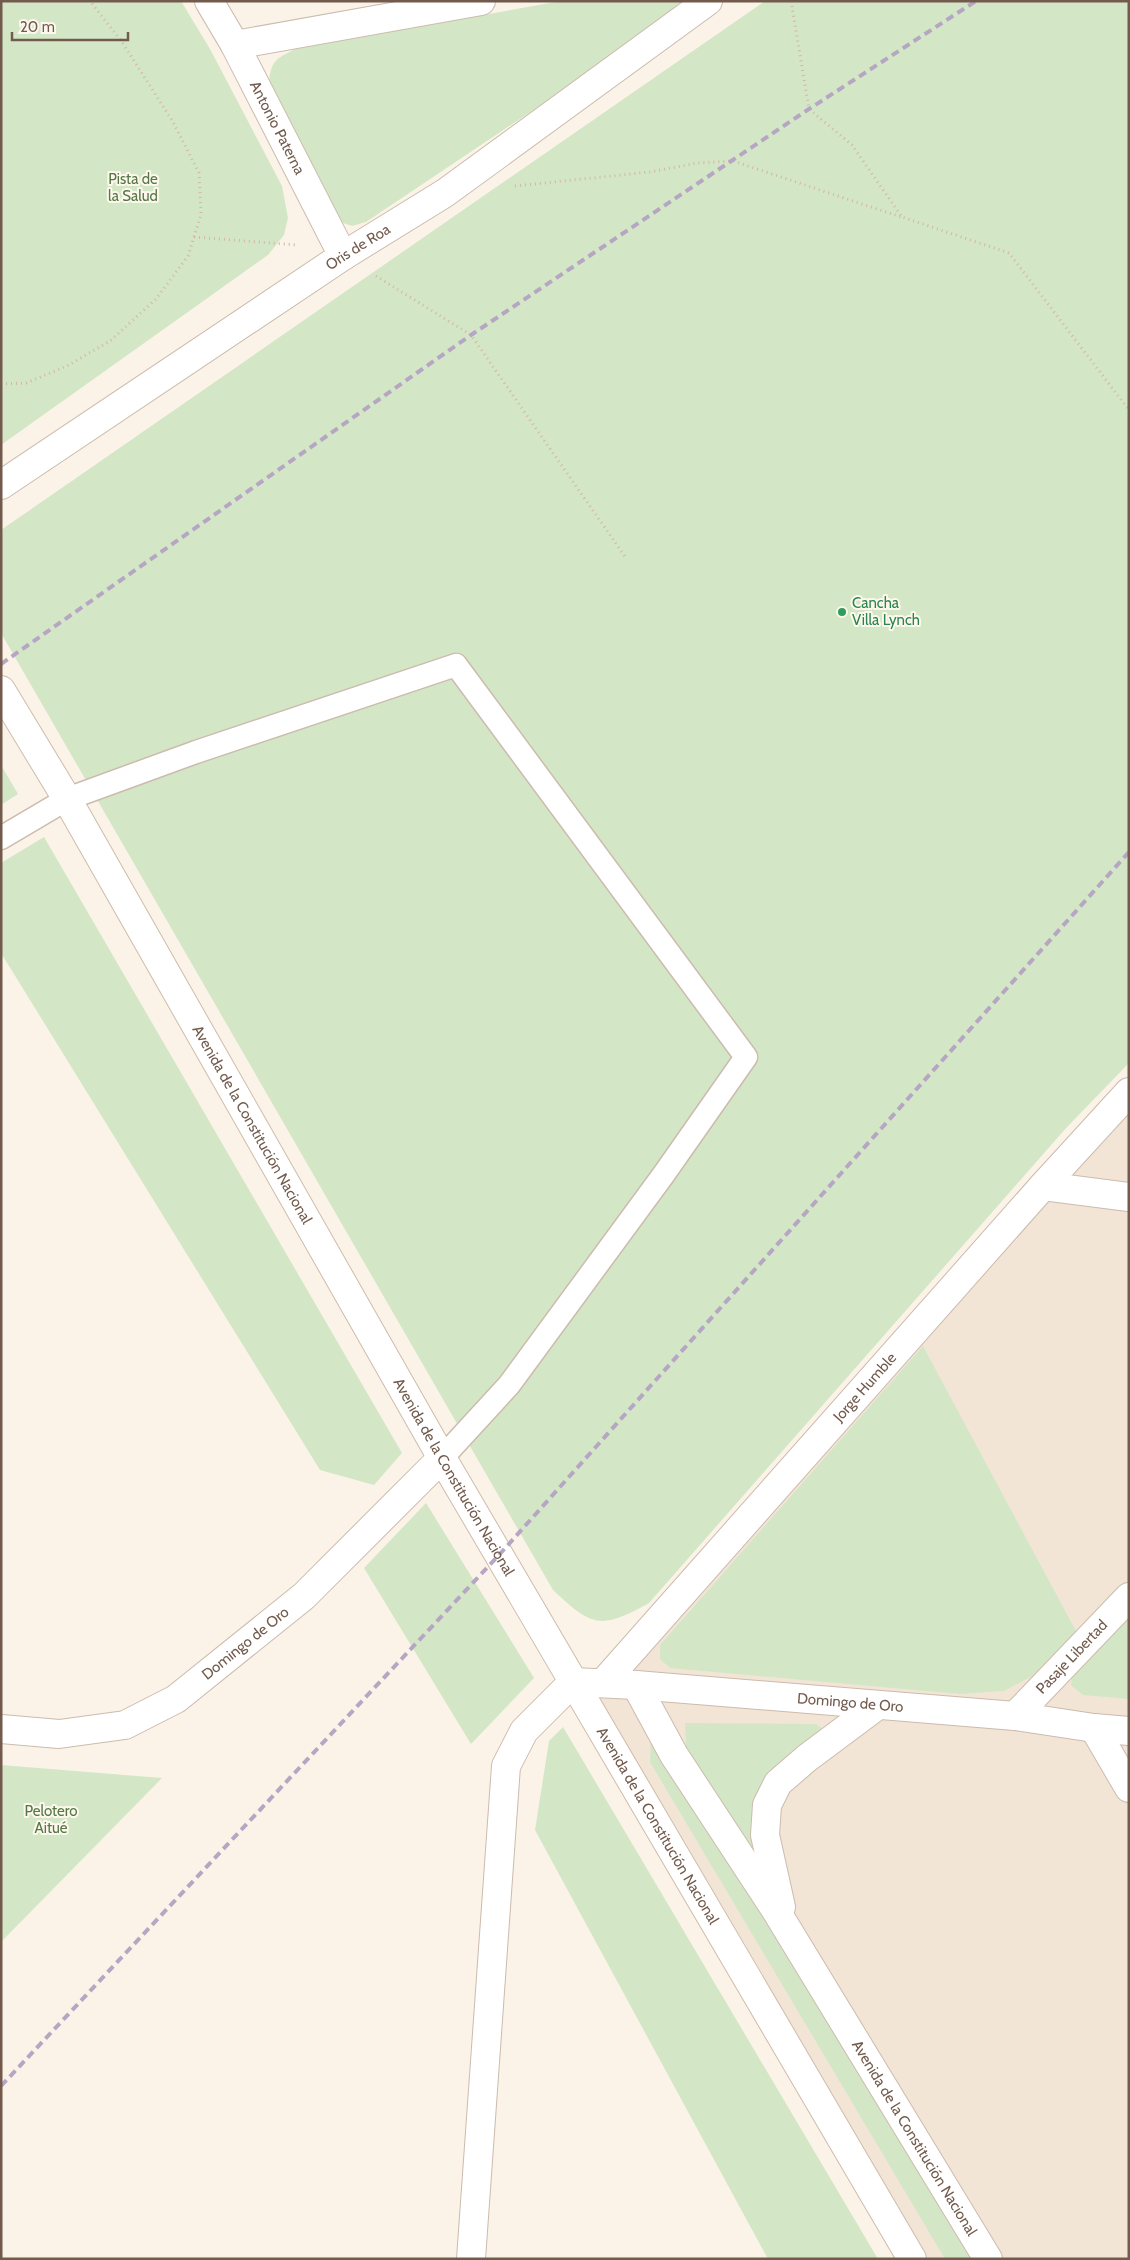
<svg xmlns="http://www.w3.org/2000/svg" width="1130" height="2260" font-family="Cabin,sans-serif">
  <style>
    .residential { fill: #f2e5d6 }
    .green { fill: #d3e7c6 }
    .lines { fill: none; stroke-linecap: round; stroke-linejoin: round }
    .service-casing { stroke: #ccbbae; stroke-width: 25 }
    .minor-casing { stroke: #ccbbae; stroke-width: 30 }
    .secondary-casing { stroke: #cebcab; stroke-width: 30 }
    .path { stroke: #d3b7a3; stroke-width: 3; stroke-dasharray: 1 4; stroke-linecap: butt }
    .service { stroke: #fff; stroke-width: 22 }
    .minor { stroke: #fff; stroke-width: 28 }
    .secondary { stroke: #fff; stroke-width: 28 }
    .rail { stroke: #b6a6c4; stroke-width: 4; stroke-dasharray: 8 5; stroke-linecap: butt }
    .leisure-dot { fill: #2e9e5b; stroke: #fef7ed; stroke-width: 2 }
    .labels { text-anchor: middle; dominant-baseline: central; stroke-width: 4; stroke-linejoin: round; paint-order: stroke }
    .street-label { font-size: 15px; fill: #725b4d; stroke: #fef7ed }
    .park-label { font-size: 15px; fill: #547846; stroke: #fef7ed }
    .leisure-label { font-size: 15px; fill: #27864d; stroke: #fef7ed; text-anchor: start }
  </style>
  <rect width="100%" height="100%" fill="#fbf3e7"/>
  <polygon class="residential" points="1129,1092 1129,2259 912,2259 573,1682 603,1683"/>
  <g class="green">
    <polygon points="1,1 181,1 210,49 282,186 288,218 284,235 268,255 1,445"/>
    <path d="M 561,1 L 689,1 L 681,11 L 366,222 L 352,226 L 337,221 L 269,83 C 271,60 276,59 295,49 Z"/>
    <path d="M 765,1 L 1129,1 L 1129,1063 L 1067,1127 L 649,1603 C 601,1630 592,1627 553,1590 L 1,633 L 1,530 Z"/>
    <polygon points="1,765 18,794 1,805"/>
    <polygon points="44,837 402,1453 374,1485 320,1470 1,953 1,863"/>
    <polygon points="923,1346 1077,1633 1040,1672 1004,1691 960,1694 670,1668 660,1659 660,1645"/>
    <polygon points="426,1503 534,1678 471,1744 364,1568"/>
    <polygon points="1129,1614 1129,1699 1083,1695 1071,1685 1073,1672"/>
    <polygon points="685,1723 816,1724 826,1731 797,1752 758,1869 692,1764 686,1747"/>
    <polygon points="563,1727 878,2259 768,2259 535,1830 549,1741"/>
    <polygon points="651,1731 972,2259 945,2259 650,1762"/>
    <polygon points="1,1765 162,1778 1,1942"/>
  </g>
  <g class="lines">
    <g class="service-casing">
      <polyline id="service" points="1,838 67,799 196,752 456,665 746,1057 664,1174 509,1385 442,1458"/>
    </g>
    <g class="minor-casing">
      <g id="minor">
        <path id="s1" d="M 209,1 L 235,45 L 343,256"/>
        <polyline points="235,45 481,1"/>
        <path id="s2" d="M 1,485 L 343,256 L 445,193 L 708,1"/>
        <polyline points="1043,1186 1129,1197"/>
        <path id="s3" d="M 603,1683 L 1043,1186 L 1129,1092"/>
        <path id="s4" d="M 636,1685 L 674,1755 L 775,1909 L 988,2259"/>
        <path id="s5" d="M 1015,1716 L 1129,1597"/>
        <polyline points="1094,1728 1129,1788"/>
        <path id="s6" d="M 1,1729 L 59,1734 L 125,1725 L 176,1699 L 304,1596 L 442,1458"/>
        <polyline points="781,1907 765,1835 767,1805 778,1783 807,1758 878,1705"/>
        <path id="s7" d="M 471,2259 L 506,1766 L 524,1731 L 573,1682 L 636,1685 L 1015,1716 L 1094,1728 L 1129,1731"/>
      </g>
    </g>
    <g class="secondary-casing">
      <g id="secondary">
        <path id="s8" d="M 1,690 L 67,799 L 442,1458 L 912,2259"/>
      </g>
    </g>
    <g class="path">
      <polyline points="791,1 809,109 852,145 902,217 1009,253 1129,410"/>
      <polyline points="515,186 650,172 697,163 733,161 901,217"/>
      <polyline points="194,237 297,245"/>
      <polyline points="376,276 471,335 626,558"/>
      <polyline points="1,384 26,383 67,366 110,341 156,299 188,256 201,215 199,173 173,122 122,42 90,1"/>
    </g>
    <use href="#service" class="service"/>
    <use href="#minor" class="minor"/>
    <use href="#secondary" class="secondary"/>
    <g class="rail">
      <polyline points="1,664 471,335 809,109 976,1"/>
      <polyline points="1,2086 499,1555 1129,852"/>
    </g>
  </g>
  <circle class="leisure-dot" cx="842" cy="612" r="5"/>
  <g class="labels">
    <g class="street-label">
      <text stroke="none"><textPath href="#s1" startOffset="144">Antonio Paterna</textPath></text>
      <text stroke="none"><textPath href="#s2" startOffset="429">Oris de Roa</textPath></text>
      <text stroke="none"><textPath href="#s8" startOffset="502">Avenida de la Constitución Nacional</textPath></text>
      <text stroke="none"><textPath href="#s3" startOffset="395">Jorge Humble</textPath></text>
      <text stroke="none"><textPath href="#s8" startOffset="908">Avenida de la Constitución Nacional</textPath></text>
      <text stroke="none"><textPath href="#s6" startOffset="271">Domingo de Oro</textPath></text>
      <text stroke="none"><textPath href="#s5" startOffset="82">Pasaje Libertad</textPath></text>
      <text stroke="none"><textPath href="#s7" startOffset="881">Domingo de Oro</textPath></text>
      <text stroke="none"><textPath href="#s8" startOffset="1312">Avenida de la Constitución Nacional</textPath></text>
      <text stroke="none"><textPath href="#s4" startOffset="532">Avenida de la Constitución Nacional</textPath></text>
    </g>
    <g class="park-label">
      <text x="133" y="179">Pista de<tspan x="133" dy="17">la Salud</tspan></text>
      <text x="51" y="1811">Pelotero<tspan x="51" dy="17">Aitué</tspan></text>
    </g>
    <g class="leisure-label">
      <text x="852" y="603">Cancha<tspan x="852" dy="17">Villa Lynch</tspan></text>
    </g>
  </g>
  <rect width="1130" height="2260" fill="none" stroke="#725b4d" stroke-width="5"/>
  <path d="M12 32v8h116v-8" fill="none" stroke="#725b4d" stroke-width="2.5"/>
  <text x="20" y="32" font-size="15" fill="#725b4d" stroke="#fef7ed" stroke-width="4" paint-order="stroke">20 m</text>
</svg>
